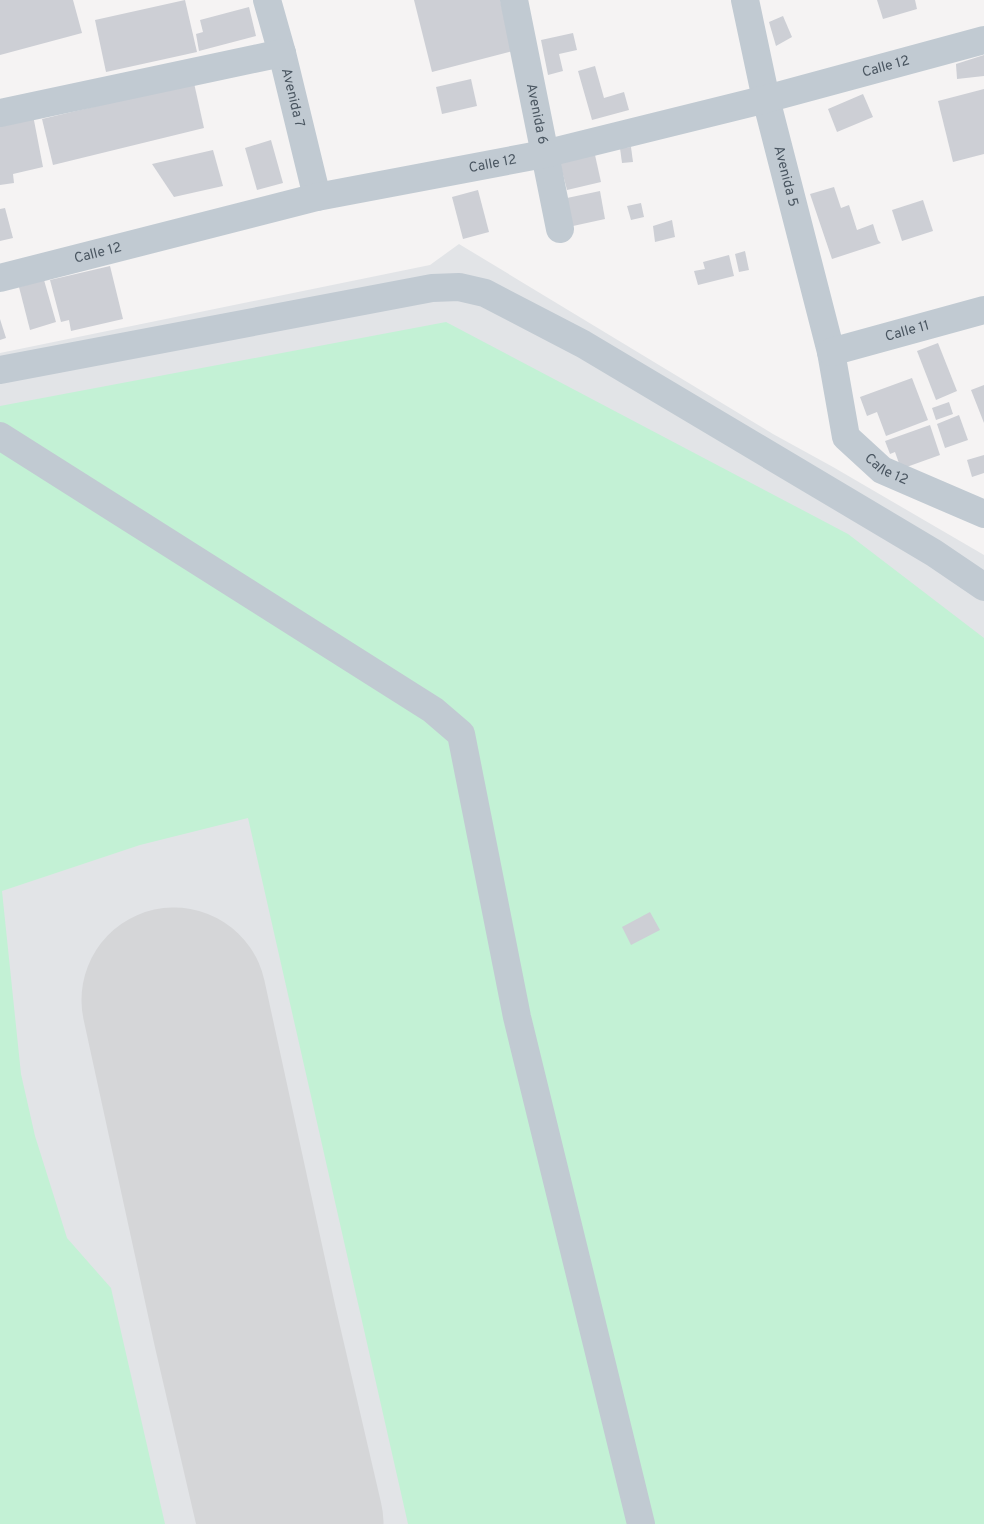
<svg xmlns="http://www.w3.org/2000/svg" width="984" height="1524" font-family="Overpass,sans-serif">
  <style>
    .airport { fill: #e2e4e7 }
    .green { fill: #c3f1d5 }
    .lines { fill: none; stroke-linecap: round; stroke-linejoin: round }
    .runway { stroke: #d5d6d8; stroke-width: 185 }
    .building { fill: #cdcfd5 }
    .minor { stroke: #c1cad2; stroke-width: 28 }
    .labels { text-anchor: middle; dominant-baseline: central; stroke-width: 4; stroke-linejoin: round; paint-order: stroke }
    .street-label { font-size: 14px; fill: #4a5661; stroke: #fff }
  </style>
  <rect width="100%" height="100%" fill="#f5f3f3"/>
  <polygon class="airport" points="459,244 773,434 833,467 984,555 984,1524 0,1524 0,353 430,265"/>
  <polygon class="green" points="446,322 848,534 984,638 984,1524 408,1524 248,818 140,845 2,891 21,1074 35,1136 67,1238 111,1288 165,1524 0,1524 0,406"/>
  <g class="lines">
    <polyline class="runway" points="174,1000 245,1326 291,1524"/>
  </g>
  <g class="building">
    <polygon points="0,0 73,0 82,33 0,55"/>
    <polygon points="185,0 197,52 106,72 95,20"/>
    <polygon points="414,0 500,0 513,51 432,72"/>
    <polygon points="877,0 915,0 917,9 883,19"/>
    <polygon points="249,7 256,36 199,51 196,34 203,32 200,20"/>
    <polygon points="783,16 792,37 776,46 769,22"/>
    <polygon points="573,33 577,50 559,54 563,71 548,75 541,40"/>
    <polygon points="984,55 984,76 957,79 956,64"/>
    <polygon points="595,66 604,98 624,92 629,110 592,120 578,71"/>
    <polygon points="471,79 477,106 442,114 436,87"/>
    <polygon points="194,83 204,128 53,165 42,119"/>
    <polygon points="984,89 984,154 953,162 938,101"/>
    <polygon points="863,94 873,117 837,132 828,109"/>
    <polygon points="32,110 43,167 13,174 14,183 0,185 0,116"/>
    <polygon points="271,140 283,183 257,190 245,148"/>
    <polygon points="631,147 633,162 622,163 620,148"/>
    <polygon points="213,150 223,186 174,197 152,164"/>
    <polygon points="595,155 601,182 567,190 560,163"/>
    <polygon points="834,187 841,208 849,205 857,230 873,224 878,240 881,243 832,259 810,194"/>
    <polygon points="478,190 489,232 463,239 452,197"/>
    <polygon points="600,191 605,219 573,226 567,198"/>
    <polygon points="923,200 933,231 902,241 892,210"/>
    <polygon points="641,203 644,217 631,220 627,206"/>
    <polygon points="5,208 13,238 0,241 0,209"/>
    <polygon points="672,220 675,237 655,242 653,226"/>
    <polygon points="745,251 749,270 739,272 735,254"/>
    <polygon points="729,255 734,276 698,285 694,271 705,269 703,262"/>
    <polygon points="110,266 123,319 71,331 69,320 61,322 50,280"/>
    <polygon points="44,280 56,322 30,330 19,287"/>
    <polygon points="0,319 6,338 0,340"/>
    <polygon points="938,343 957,391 936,400 917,351"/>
    <polygon points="912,378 928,420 886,436 877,412 867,416 860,397"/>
    <polygon points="984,385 984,423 971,390"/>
    <polygon points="949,402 953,414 936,420 932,408"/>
    <polygon points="959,415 968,440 945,448 937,424"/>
    <polygon points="930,425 940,455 901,469 895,452 890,454 885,441"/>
    <polygon points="984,455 984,473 972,477 967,460"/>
    <polygon points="650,912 660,930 631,945 622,927"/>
  </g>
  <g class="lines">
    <g class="minor">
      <path id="s1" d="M 267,0 L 282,53 L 317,197"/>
      <path id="s2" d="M 514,0 L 560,229"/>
      <path id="s3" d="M 745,0 L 766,99 L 831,352 L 846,437 L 882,470 L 984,514"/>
      <polyline points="0,113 282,53"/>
      <path id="s4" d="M 0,278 L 317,197 L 544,154 L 766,99 L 984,40"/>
      <path id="s5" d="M 831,352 L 984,310"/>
      <polyline points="0,370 432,288 459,287 485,293 583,344 934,553 984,587"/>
      <polyline points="0,436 433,710 461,734 517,1017 641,1524"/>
    </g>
  </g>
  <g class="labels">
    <g class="street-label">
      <text stroke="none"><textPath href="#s4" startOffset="911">Calle 12</textPath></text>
      <text stroke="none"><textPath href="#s1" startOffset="101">Avenida 7</textPath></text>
      <text stroke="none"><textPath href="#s2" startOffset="116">Avenida 6</textPath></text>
      <text stroke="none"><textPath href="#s4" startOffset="506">Calle 12</textPath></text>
      <text stroke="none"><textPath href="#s3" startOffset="181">Avenida 5</textPath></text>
      <text stroke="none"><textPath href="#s4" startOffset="101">Calle 12</textPath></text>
      <text stroke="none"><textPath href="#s5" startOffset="79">Calle 11</textPath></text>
      <text stroke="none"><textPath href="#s3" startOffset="501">Calle 12</textPath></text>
    </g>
  </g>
</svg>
